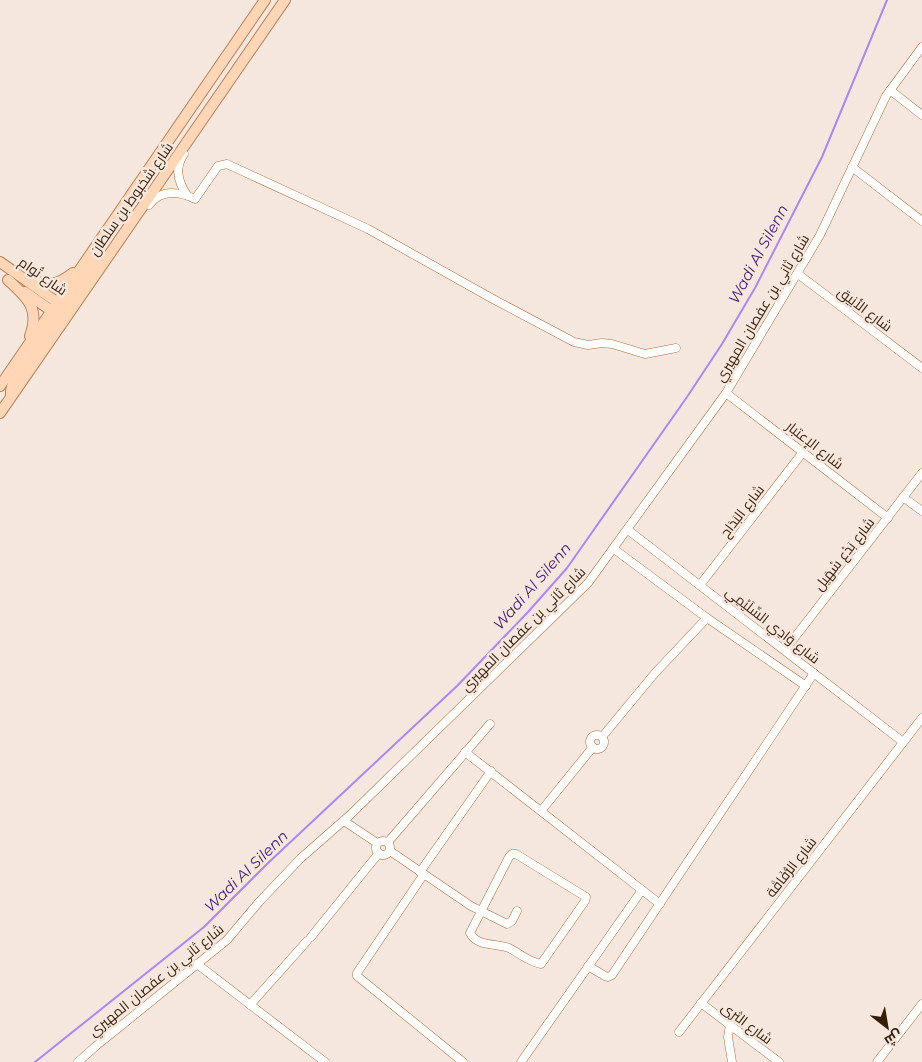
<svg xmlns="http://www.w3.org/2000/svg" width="922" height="1062" font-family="Montserrat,Cairo,sans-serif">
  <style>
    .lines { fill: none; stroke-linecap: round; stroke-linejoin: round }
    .stream { stroke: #ac86f5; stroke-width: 2 }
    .minor-casing { stroke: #af7140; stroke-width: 9 }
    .major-casing { stroke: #b9835a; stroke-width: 12 }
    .minor { stroke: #fff; stroke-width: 8 }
    .major { stroke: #ffd6b6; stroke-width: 10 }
    .labels { text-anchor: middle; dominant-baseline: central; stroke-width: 5; stroke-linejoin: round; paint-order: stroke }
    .street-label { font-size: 14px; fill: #371e09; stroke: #f5e7dd }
    .water-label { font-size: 15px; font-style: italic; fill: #43187a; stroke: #f5e7dd }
  </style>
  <rect width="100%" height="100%" fill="#f5e7dd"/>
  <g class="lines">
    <polyline class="stream" points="35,1062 204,927 267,864 457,686 528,612 567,568 687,397 722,344 755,288 822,157 887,0"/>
    <g class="minor-casing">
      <g id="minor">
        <polyline points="890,90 922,115"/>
        <path d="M 184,154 C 174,168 178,182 187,195"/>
        <polyline points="852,167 922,221"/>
        <path d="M 149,205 C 161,189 178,191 195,199 L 218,166 L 227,164 L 368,229 L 493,299 L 574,342 L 588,345 L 602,343 L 612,344 L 645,354 L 676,348"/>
        <polyline points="798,274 922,368"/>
        <polyline points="726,393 888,518"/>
        <polyline points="903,497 922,511"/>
        <polyline points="628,530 903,742"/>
        <polyline points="614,549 707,618 806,686"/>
        <polyline points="700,585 803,452"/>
        <polyline points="785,650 922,473"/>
        <circle cx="597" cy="742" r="7"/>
        <polyline points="602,737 655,673 707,618"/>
        <polyline points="465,752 660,904"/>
        <polyline points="541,811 593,747"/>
        <polyline points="344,821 377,843"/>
        <circle cx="383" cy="848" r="7"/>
        <polyline points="388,842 490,724"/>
        <polyline points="390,851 471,906 507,924 512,921 517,911"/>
        <path d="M 512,854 L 516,854 L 586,897 L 585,901 L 541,964 C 529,962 519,953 509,948 C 497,943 477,947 470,933 L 509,857 Z"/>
        <polyline points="420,872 491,771"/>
        <polyline points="424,874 357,973 357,976 463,1062"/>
        <polyline points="311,937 379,853"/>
        <polyline points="197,964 325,1062"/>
        <polyline points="588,966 605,976 608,977 612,975 814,673"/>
        <polyline points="701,1003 779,1062"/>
        <polyline points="250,1005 307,941"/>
        <polyline points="730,1025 728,1037 732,1062"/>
        <polyline points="679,1032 922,718"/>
        <polyline points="78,1062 96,1046 227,940 259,902 301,858 350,815 588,583 726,393 820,235 886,96 922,47"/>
        <polyline points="521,1062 642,890"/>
        <polyline points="877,1062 922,1004"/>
      </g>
    </g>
    <g class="major-casing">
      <g id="major">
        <polyline points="0,262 61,305"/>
        <path d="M 29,279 C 50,286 56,286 73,273"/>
        <path d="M 8,280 C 28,298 40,309 30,336"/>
        <polyline points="25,292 56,314"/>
        <polyline points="64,320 61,310 96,257"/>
        <polyline points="0,386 265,0"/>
        <path d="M 11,394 C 9,377 47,331 58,315 L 59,308"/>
        <polyline points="0,413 285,0"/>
      </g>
    </g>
    <use href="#minor" class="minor"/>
    <use href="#major" class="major"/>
  </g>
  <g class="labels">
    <g class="street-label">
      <text transform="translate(131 199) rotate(-55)">شارع شخبوط بن سلطان</text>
      <text transform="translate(43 276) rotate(35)">شارع تُوام</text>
      <text transform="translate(762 308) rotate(-59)">شارع ثاني بن عفصان المهيري</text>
      <text transform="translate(865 309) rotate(37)">شارع الأنِيق</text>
      <text transform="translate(815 445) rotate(38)">شارع الإعتبار</text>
      <text transform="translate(742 511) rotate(-52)">شارع البَدَاح</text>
      <text transform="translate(844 554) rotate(-52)">شارع بَدْع سْهَيل</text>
      <text transform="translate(773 625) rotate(38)">شارع وَادِي السِّلَيْمِي</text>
      <text transform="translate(523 629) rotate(-45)">شارع ثاني بن عفصان المهيري</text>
      <text transform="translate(791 867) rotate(-52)">شارع الرُّفَاقَة</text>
      <text transform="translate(156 980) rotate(-39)">شارع ثاني بن عفصان المهيري</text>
      <text transform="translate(747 1023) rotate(37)">شارع الثرى</text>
    </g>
    <g class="water-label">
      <text transform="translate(758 254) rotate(-62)">Wadi Al Silenn</text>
      <text transform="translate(532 586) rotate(-49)">Wadi Al Silenn</text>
      <text transform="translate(246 871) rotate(-44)">Wadi Al Silenn</text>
    </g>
  </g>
  <g transform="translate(887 1027) rotate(149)" stroke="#f5e7dd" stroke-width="4" paint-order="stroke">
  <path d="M0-4L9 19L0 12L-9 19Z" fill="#371e09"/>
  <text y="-8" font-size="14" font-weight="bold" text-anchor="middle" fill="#371e09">ش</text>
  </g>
</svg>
